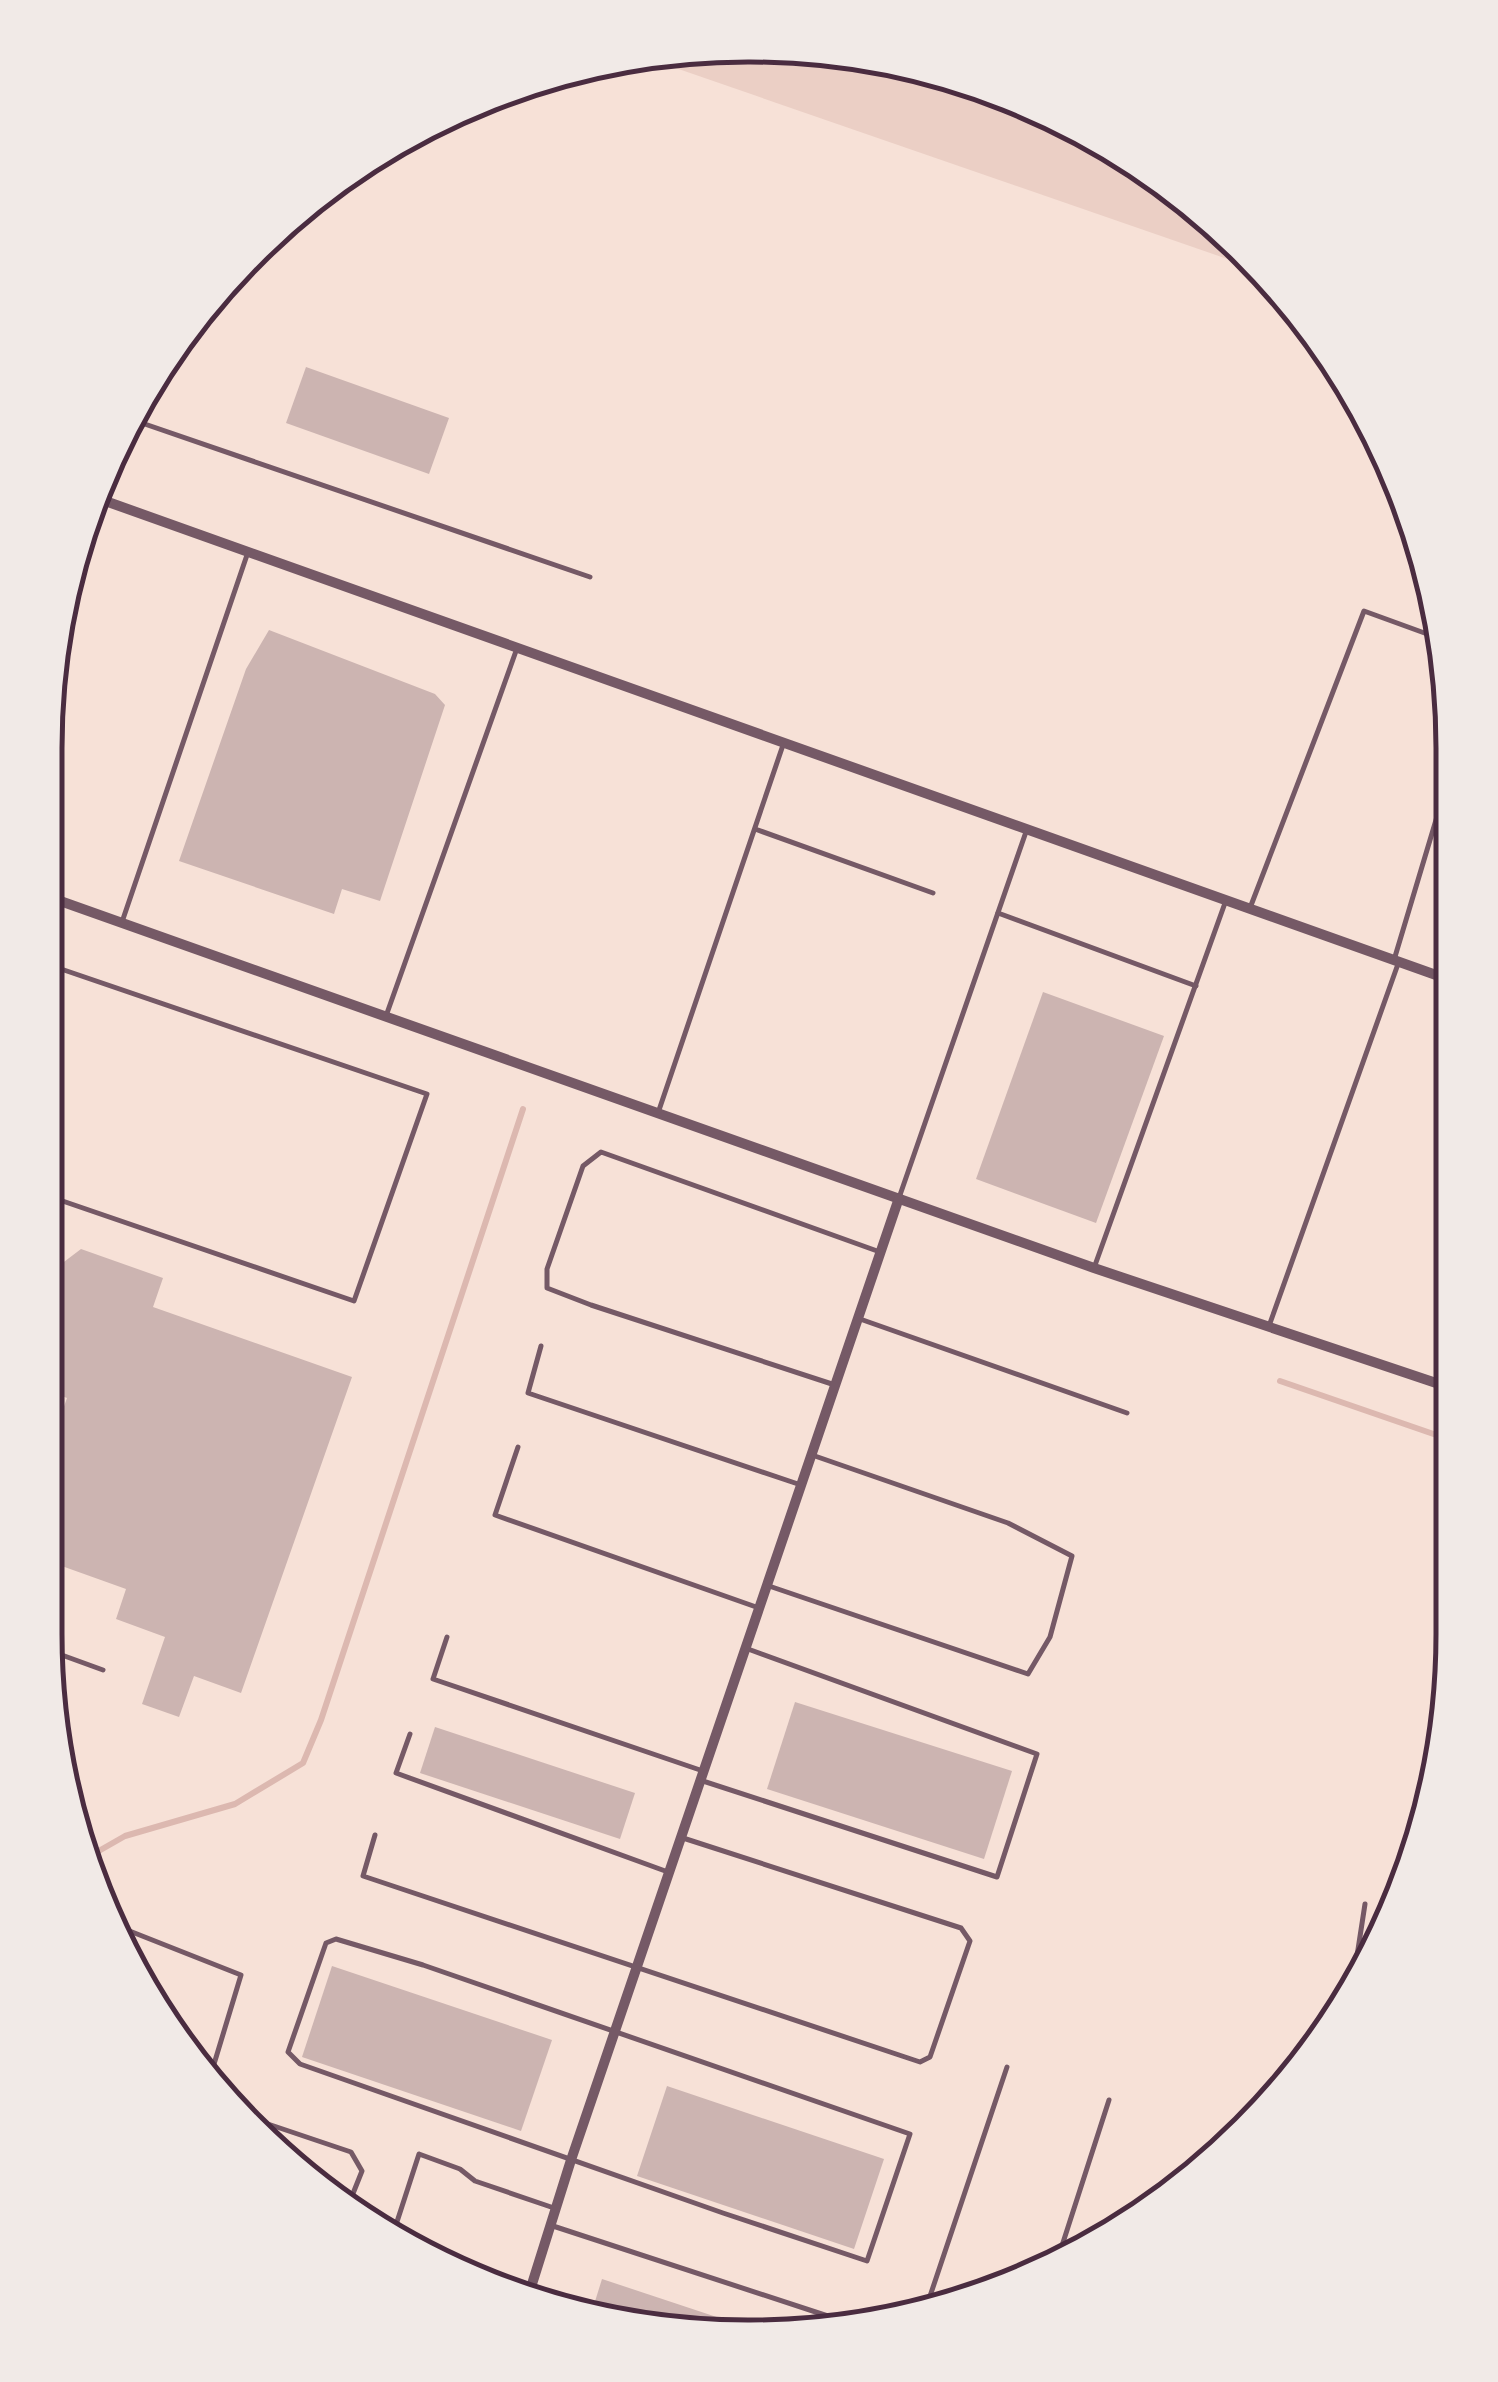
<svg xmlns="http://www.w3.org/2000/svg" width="1498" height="2382" font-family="'PT Sans',sans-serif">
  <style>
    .green { fill: #ebcfc5 }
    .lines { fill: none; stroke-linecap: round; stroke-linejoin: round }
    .stream { stroke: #dcb8b0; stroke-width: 6 }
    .building { fill: #ccb4b1 }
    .service { stroke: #755966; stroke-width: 5 }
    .minor { stroke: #755966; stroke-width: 10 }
    .rim { fill: none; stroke: #4a2c40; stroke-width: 5 }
  </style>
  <rect width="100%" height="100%" fill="#f7e1d7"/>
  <polygon class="green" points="796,47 932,69 1061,118 1178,191 1265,272 638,55 658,51"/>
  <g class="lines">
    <g class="stream">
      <polyline points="1280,1381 1448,1439"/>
      <polyline points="83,1860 125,1836 235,1804 303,1763 321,1720 523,1109"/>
    </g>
  </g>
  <g class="building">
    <polygon points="306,367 449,418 429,474 286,423"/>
    <polygon points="269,630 435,694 445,705 380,901 342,889 334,914 179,861 246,669"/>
    <polygon points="1043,992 1164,1036 1096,1223 976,1179"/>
    <polygon points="81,1249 163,1278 153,1307 352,1377 241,1693 194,1676 179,1717 142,1704 165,1637 116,1619 126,1589 45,1560 46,1457 67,1398 46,1390 47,1284 52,1271"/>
    <polygon points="795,1702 1012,1771 984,1859 767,1789"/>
    <polygon points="435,1727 635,1793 620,1839 420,1773"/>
    <polygon points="332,1966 552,2040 521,2131 302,2057"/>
    <polygon points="667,2086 884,2159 854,2249 637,2176"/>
    <polygon points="602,2279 768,2334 748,2337 592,2311"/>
  </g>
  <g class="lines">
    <g class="service">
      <polyline points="108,499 136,421 590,577"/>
      <polyline points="755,829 933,893"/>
      <polyline points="1250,908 1364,611 1441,639"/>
      <polyline points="998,913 1196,986"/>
      <polyline points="122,922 247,555"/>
      <polyline points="1394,960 1451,770"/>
      <polyline points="386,1016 516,651"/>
      <polyline points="658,1113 783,745"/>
      <polyline points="900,1195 1027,829"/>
      <polyline points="48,1196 354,1301 427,1094 61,969 49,1000"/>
      <polyline points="1094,1268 1225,903"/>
      <polyline points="860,1319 1127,1413"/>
      <polyline points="1269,1326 1398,964"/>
      <polyline points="541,1346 528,1393 801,1485"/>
      <polyline points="835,1385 591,1305 547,1288 547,1269 583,1166 601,1152 880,1252"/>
      <polyline points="518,1447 495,1515 759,1608"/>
      <polyline points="769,1586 1028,1674 1050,1637 1072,1556 1008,1523 812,1455"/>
      <polyline points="447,1637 433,1679 703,1771"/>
      <polyline points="48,1650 103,1670"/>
      <polyline points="410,1734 396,1773 668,1872"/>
      <polyline points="700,1780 997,1877 1037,1754 748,1649"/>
      <polyline points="375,1835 363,1876 920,2062 930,2057 970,1941 961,1928 683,1838"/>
      <polyline points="117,1929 127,1930 241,1975 211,2074"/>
      <polygon points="336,1939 423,1965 910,2134 867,2261 723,2213 300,2064 288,2052 326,1943"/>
      <polyline points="1353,1982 1365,1904"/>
      <polyline points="255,2122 259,2121 351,2152 362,2171 348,2206"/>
      <polyline points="553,2226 837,2319 843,2325"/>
      <polyline points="394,2231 419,2154 460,2169 475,2181 554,2208"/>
      <polyline points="1059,2255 1109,2100"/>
      <polyline points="924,2314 1007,2067"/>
    </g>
    <g class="minor">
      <polyline points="94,497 1450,980"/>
      <polyline points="49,897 1094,1268 1448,1387"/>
      <polyline points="527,2300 571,2160 899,1198"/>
    </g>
  </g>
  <path d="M0 0H1498V2382H0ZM748 62H750A686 686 0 0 1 1436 748V1634A686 686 0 0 1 750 2320H748A686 686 0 0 1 62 1634V748A686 686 0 0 1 748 62Z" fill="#f1eae7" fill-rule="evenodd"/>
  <path class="rim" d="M748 62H750A686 686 0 0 1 1436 748V1634A686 686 0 0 1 750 2320H748A686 686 0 0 1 62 1634V748A686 686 0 0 1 748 62Z"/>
</svg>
